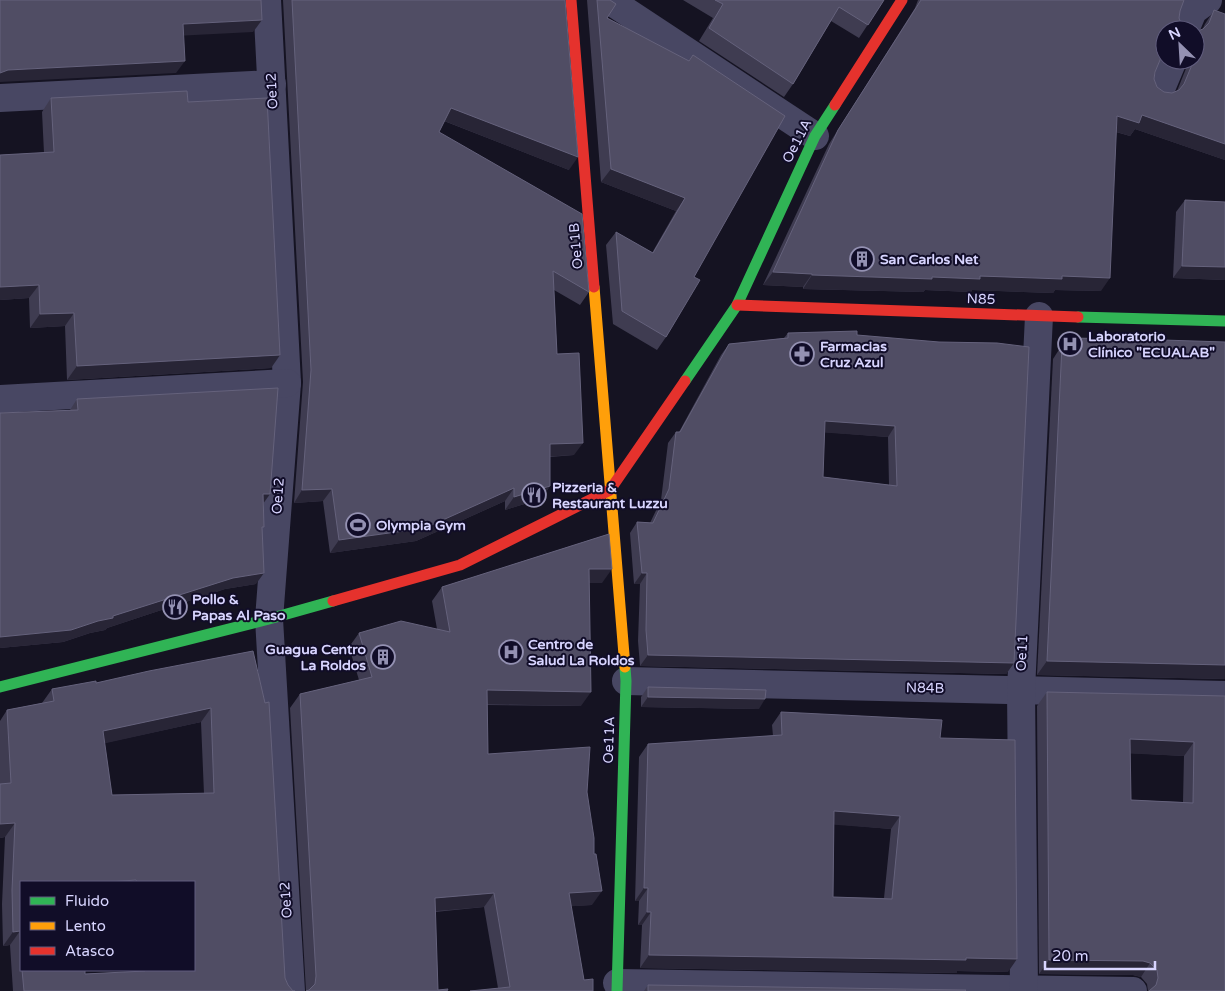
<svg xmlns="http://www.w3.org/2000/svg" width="1225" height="991" font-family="'Varela Round',sans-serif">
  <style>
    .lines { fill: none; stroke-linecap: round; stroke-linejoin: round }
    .street { stroke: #484763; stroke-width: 28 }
    .fast { stroke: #30b455; stroke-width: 11 }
    .slow { stroke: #ff9f0a; stroke-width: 11 }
    .jam { stroke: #e5322d; stroke-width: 11 }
    .wall { fill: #3f3c51; fill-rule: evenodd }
    .shaded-wall { fill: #282536 }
    .building { fill: #504d64; stroke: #65627c; fill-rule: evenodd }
    .labels { text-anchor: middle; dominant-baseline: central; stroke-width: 4; stroke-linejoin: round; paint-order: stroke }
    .street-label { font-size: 14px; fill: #d8d5ff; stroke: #110d28 }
    .poi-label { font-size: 14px; font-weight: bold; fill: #d8d5ff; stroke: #110d28; text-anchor: start }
  </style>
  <rect width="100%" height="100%" fill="#151322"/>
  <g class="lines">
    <g class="street">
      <polyline points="267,0 287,383 269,619 291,991"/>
      <polyline points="609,0 815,136"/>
      <polyline points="1185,30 1193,11 1208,0"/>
      <polyline points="1160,91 1173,60"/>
      <polyline points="0,98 272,84"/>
      <polyline points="0,399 287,383"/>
      <polyline points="626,681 1225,695"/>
      <polyline points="617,983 1133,991"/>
      <polyline points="1024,991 1021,690 1039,316"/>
    </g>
    <g class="fast">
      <polyline points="1078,317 1225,321"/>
      <polyline points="685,381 737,305 815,136 835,105"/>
      <polyline points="0,687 269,619 333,601"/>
      <polyline points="617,991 626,681 625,667"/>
    </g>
    <polyline class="slow" points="594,287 625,667"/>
    <g class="jam">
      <polyline points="571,0 594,287"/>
      <polyline points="835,105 902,0"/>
      <polyline points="737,305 1078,317"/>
      <polyline points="333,601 460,565 610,490 685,381"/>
    </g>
  </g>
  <g class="wall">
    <polygon points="283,0 565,0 569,170 444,121 439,132 589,292 580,305 554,290 557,354 574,455 550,457 550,486 541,499 505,510 505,501 416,541 330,553 323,501 294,503 303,382"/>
    <polygon points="587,0 597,0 607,18 688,61 693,55 694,277 666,337 657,350 613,324 606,245 616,232 652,253 676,211 601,182"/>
    <polygon points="683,0 884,0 859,38 831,21 793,84 784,97 699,41 713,18"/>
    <polygon points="918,0 1184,0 1165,30 1154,79 1157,87 1164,92 1172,93 1177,91 1187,66 1188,60 1195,60 1195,32 1202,30 1205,24 1214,10 1225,160 1135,129 1130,136 1116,132 1101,291 1055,290 1053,293 972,290 971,292 925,290 923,292 803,289 803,287 763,285 829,144 915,8"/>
    <polygon points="51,98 188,102 280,355 271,368 67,380 65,326 30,328 29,298 0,300 0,155 44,153 42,112"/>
    <polygon points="1185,200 1225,202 1225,280 1173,278 1176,212"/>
    <path d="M 788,333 L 857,335 L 1014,663 L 1006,674 L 640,666 L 638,641 L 640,584 L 634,584 L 630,533 L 637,522 L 650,523 L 661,500 L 668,443 L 676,432 L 679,432 L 721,355 L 729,344 L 784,338 ZM 824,432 L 888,437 L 889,485 L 823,477 Z"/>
    <polygon points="1062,345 1225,679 1037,675 1053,359"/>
    <polygon points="77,399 270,494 263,504 262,529 256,584 225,589 107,628 105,630 90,633 63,642 0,648 0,413 70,410"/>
    <polygon points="609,534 602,583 589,583 581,706 487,705 488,754 587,792 592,905 571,906 584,980 498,988 484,907 435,912 438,990 447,991 306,991 290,708 300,694 359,680 349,647 359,633 437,629 432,601 442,587"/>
    <path d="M 253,651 L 285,978 L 288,985 L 293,991 L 295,991 L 13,991 L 10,945 L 3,946 L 2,904 L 5,837 L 0,838 L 0,721 L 7,710 L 42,703 L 52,689 L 96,683 ZM 201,722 L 204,794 L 112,795 L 104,743 ZM 21,882 L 194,882 L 194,970 L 134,970 L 134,972 L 85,974 L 85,970 L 21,970 Z"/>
    <polygon points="648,687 759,709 641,707 641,697"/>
    <path d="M 1047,692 L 1225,696 L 1225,991 L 1148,991 L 1147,984 L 1141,977 L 1133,975 L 1039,974 L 1037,706 ZM 1130,753 L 1184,756 L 1183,802 L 1131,800 Z"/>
    <path d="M 781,712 L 940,738 L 1008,972 L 957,971 L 957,973 L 640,968 L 642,925 L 638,925 L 639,901 L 635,901 L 639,757 L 648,744 L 773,736 L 772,725 ZM 834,824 L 891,829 L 884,898 L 833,897 Z"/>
    <polygon points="648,985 965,991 644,991"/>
  </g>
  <g class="shaded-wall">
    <polygon points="262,20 253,32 175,36 183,24"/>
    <polygon points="185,61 176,73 0,82 0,73 8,70"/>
    <polygon points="451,108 578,157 569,170 442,120"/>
    <polygon points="1142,115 1225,144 1225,160 1135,129 1130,136 1107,129 1117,116"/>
    <polygon points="611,169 685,198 676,211 601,182"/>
    <polygon points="1182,266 1225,267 1225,280 1173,278"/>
    <polygon points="773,272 812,274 803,287 763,285"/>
    <polygon points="812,275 932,277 1062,276 1110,278 1101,291 1055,290 1053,293 972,290 971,292 925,290 923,292 803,289"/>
    <polygon points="39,285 29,298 0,300 0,287"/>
    <polygon points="74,313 65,326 30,328 40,314"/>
    <polygon points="280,355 271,368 67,380 77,366"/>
    <polygon points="825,421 895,426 888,437 817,432"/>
    <polygon points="583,443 574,455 541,457 550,444"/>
    <polygon points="550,486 541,499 505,510 514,497"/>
    <polygon points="514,488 505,501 416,541 330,553 339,540"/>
    <polygon points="332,489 323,501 294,503 302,490"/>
    <polygon points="263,494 270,494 262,505"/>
    <polygon points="589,569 612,569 602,583 579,583"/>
    <polygon points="264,573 256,584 225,589 107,628 105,630 90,633 63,642 0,648 0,637 113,616 233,578"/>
    <polygon points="642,573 647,573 640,584 634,584"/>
    <polygon points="648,655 1014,663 1006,674 640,666"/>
    <polygon points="1047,661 1225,665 1225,679 1037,675"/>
    <polygon points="487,690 591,692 581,706 477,704"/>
    <polygon points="648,697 765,699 759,709 641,707"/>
    <polygon points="211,708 201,722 93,746 103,731"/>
    <polygon points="1130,739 1194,742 1184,756 1120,753"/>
    <polygon points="834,811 900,816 891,829 825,824"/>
    <polygon points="15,823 5,837 0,838 0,824"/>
    <polygon points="136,880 135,882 109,882"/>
    <polygon points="644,888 648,888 639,901 635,901"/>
    <polygon points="602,891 592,905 559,907 569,893"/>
    <polygon points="494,893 484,907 425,912 435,898"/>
    <polygon points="647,912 651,912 642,925 638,925"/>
    <polygon points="20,931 10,945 3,946 13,932"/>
    <polygon points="649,955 966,958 1017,959 1008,972 957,971 957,973 640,968"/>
    <polygon points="1049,960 1143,961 1150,963 1141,977 1133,975 1039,974"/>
  </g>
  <g class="building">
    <polygon points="0,0 261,0 262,20 183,24 185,61 8,70 0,73"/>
    <polygon points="292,0 565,0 578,157 451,108 439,132 582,214 589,292 553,271 557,354 579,353 583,443 550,444 550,486 514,497 514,488 425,528 339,540 332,489 302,490 311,370"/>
    <polygon points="597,0 610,0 616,4 607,18 689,61 693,55 785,116 694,277 700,280 666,337 622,311 616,232 653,253 685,198 611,169"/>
    <polygon points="715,0 884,0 868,25 839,7 793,84 709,28 723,4"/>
    <polygon points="921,0 1184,0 1180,11 1179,18 1182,26 1187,30 1165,30 1165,48 1155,72 1154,79 1157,87 1164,92 1172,93 1179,90 1184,84 1194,60 1195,60 1198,45 1195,38 1195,32 1203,29 1209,23 1214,10 1225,14 1225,144 1142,115 1139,123 1117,116 1110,278 1062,276 1062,279 980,276 980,279 932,277 932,279 812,275 812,274 773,272 838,130"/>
    <polygon points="187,91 188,102 267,98 280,355 77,366 74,313 40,314 39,285 0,287 0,155 54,152 51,98"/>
    <polygon points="1185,200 1225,202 1225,267 1182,266"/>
    <path d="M 857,331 L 857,335 L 939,342 L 997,343 L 1029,347 L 1014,663 L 648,655 L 646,630 L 647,573 L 642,573 L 637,522 L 653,523 L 669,489 L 676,432 L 680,432 L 729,344 L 788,338 L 788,333 ZM 825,421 L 895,426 L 897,486 L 823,477 Z"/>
    <polygon points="1068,338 1132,339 1225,342 1225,665 1047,661 1062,345"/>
    <polygon points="278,388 270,494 263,494 264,527 262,527 264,573 233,578 113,616 113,618 98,621 71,630 0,637 0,413 78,410 77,399"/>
    <polygon points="609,534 612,569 589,569 591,692 487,690 488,754 590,747 587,792 594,838 594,854 596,854 602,891 569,893 584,980 593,979 593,991 470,991 510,987 494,893 435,898 438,990 448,989 447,991 306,991 309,990 315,984 316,976 300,694 372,677 359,633 401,621 450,632 442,587"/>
    <path d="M 253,651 L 265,703 L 269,702 L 285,978 L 288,985 L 293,991 L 295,991 L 24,991 L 22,970 L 85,970 L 85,974 L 145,971 L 145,970 L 194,970 L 194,882 L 137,882 L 136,880 L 109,882 L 21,882 L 21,955 L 20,931 L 13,932 L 12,890 L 15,823 L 0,824 L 0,784 L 11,783 L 7,710 L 54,701 L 52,689 L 96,681 L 96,683 L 149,671 ZM 211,708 L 214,793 L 112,795 L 103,731 Z"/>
    <polygon points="648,687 766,690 765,699 648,697"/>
    <path d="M 1047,692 L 1225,696 L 1225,991 L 1149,991 L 1156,985 L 1158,978 L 1157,970 L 1150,963 L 1143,961 L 1049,960 ZM 1130,739 L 1194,742 L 1193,803 L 1131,800 Z"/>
    <path d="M 781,712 L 942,720 L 940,738 L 1015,740 L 1017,959 L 966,958 L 966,960 L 649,955 L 651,912 L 647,912 L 648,888 L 644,888 L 648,744 L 782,735 ZM 834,811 L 900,816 L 892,899 L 833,897 Z"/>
    <polygon points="648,985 966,990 965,991 648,991"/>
  </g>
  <defs>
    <g id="building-ring" transform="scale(1.25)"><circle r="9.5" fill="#110d28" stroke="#9491b2" stroke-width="1.5"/><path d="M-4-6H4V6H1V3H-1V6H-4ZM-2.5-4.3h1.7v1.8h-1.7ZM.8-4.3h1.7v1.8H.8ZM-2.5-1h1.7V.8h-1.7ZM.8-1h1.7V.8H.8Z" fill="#9491b2"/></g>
    <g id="hospital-ring" transform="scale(1.25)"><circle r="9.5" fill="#110d28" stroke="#9491b2" stroke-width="1.5"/><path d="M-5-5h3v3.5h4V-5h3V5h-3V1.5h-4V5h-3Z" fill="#9491b2"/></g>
    <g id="pharmacy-ring" transform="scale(1.25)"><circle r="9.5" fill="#110d28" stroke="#9491b2" stroke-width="1.5"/><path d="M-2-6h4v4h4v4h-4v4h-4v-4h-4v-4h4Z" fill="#9491b2"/></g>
    <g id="restaurant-ring" transform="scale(1.25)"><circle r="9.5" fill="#110d28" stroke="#9491b2" stroke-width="1.5"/><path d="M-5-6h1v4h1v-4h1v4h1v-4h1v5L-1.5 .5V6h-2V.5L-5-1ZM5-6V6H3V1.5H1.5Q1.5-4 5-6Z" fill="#9491b2"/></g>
    <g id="stadium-ring" transform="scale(1.25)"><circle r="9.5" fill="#110d28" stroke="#9491b2" stroke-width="1.5"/><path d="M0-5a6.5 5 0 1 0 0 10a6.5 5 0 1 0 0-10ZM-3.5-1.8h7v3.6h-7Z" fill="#9491b2"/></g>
  </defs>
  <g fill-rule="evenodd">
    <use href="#building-ring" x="862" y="259"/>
    <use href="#hospital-ring" x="1070" y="344"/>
    <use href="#pharmacy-ring" x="802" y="354"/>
    <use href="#restaurant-ring" x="534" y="495"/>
    <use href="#stadium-ring" x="358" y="525"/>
    <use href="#restaurant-ring" x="175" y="607"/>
    <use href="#hospital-ring" x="511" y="652"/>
    <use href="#building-ring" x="383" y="657"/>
  </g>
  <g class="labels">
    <g class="street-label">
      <text transform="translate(272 91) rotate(-93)">Oe12</text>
      <text transform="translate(797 141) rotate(-63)">Oe11A</text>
      <text transform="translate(576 246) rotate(-95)">Oe11B</text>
      <text transform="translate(981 299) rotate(2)">N85</text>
      <text transform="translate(278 496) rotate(-86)">Oe12</text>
      <text transform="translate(1022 653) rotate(-87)">Oe11</text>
      <text transform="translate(925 688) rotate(1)">N84B</text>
      <text transform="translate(609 740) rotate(-88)">Oe11A</text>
      <text transform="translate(286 900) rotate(-94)">Oe12</text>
    </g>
    <g class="poi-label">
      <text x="880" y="259">San Carlos Net</text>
      <text x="1088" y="336">Laboratorio<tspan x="1088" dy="16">Clínico "ECUALAB"</tspan></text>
      <text x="820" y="346">Farmacias<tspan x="820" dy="16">Cruz Azul</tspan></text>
      <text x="552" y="487">Pizzeria &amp;<tspan x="552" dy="16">Restaurant Luzzu</tspan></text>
      <text x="376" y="525">Olympia Gym</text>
      <text x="192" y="599">Pollo &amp;<tspan x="192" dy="16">Papas Al Paso</tspan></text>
      <text x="528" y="644">Centro de<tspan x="528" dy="16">Salud La Roldos</tspan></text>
      <text x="366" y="649" text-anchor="end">Guagua Centro<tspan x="366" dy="16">La Roldos</tspan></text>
    </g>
  </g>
  <rect x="20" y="881" width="175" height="90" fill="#110d28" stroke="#615d7e"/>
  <rect x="30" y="897" width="25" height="8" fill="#30b455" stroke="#615d7e"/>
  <text x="65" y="906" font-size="15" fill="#d8d5ff">Fluido</text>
  <rect x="30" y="922" width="25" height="8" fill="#ff9f0a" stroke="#615d7e"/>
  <text x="65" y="931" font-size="15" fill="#d8d5ff">Lento</text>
  <rect x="30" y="947" width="25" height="8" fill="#e5322d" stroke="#615d7e"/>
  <text x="65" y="956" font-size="15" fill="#d8d5ff">Atasco</text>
  <g transform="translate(1180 45) rotate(335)"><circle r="24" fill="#110d28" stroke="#615d7e"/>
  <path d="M0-4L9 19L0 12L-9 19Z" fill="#9491b2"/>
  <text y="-8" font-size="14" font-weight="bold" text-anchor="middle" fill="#d8d5ff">N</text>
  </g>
  <path d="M1045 961v8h110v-8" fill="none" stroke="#d8d5ff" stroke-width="2.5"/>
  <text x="1052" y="961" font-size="15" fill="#d8d5ff" stroke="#110d28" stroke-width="4" paint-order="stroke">20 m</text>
</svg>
